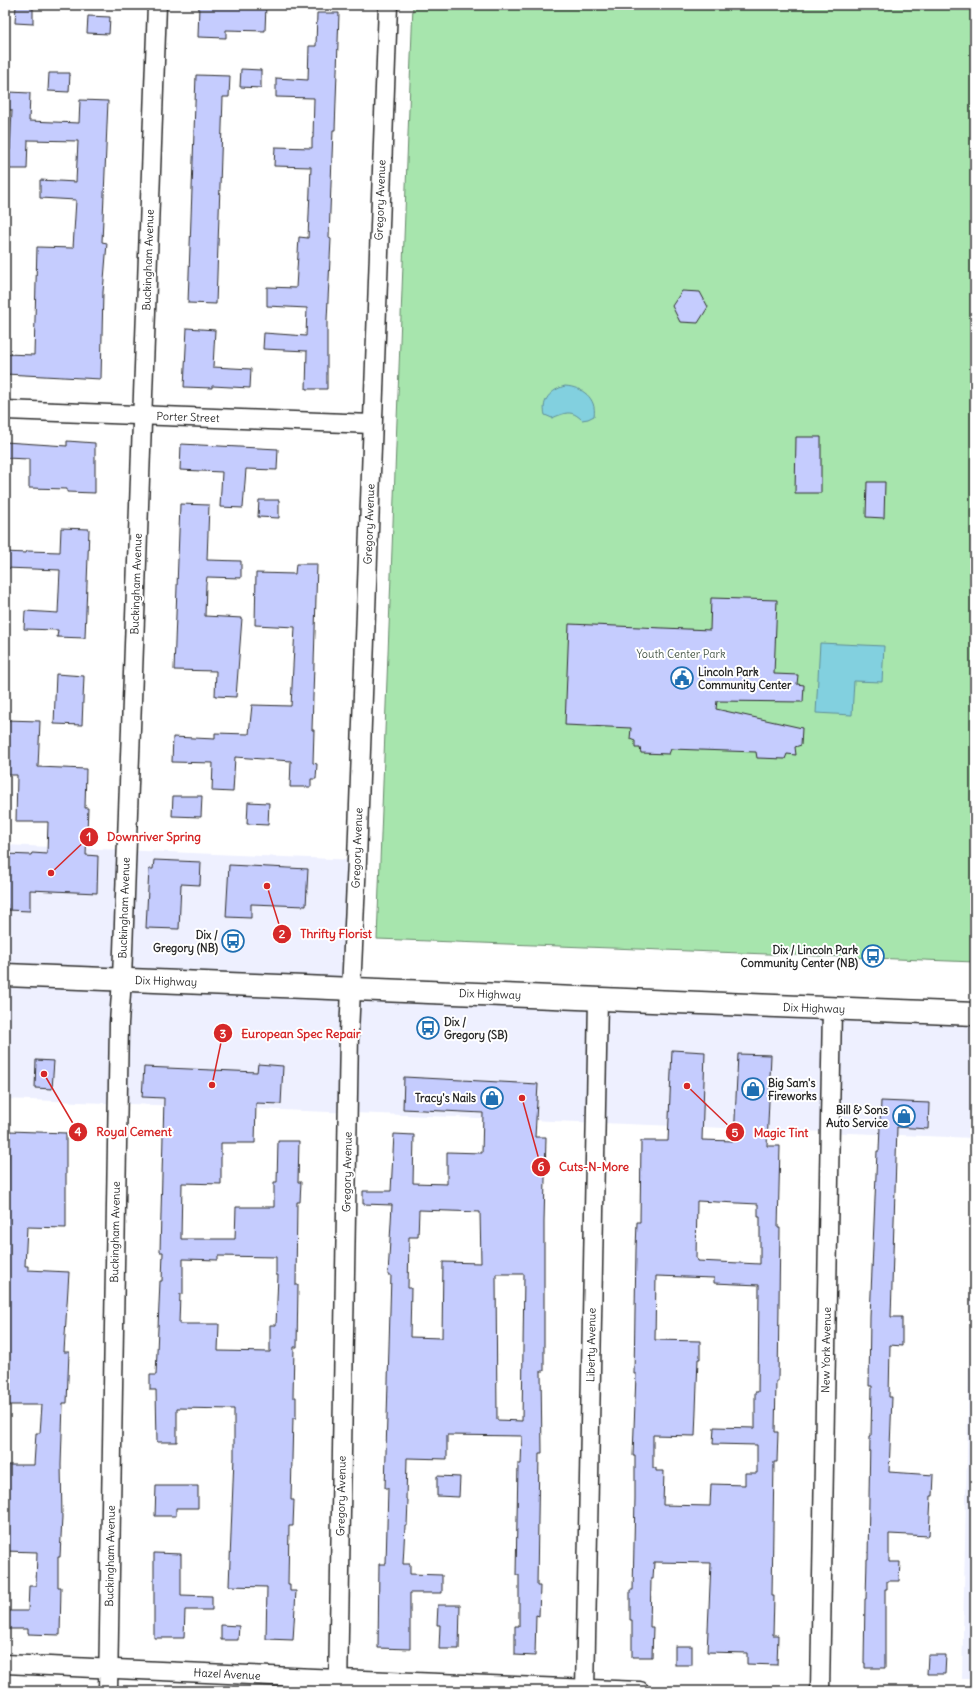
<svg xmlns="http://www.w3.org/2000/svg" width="980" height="1696" font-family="Delius,sans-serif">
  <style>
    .built { fill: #eef0ff }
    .green { fill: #a7e5ad; stroke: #69886c }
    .water { fill: #82d0df; stroke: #5f8e97 }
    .building { fill: #c5ccfe; stroke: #2b2b2b; fill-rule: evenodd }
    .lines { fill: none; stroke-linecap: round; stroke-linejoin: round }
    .street-casing { stroke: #2b2b2b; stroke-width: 21 }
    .primary-casing { stroke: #2b2b2b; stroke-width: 25 }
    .street { stroke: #fff; stroke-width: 18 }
    .primary { stroke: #fff; stroke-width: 22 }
    .labels { text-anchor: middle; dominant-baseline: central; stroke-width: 4; stroke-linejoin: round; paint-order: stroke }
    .street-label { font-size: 11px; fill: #2b2b2b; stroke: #fff }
    .park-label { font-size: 11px; fill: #4a5a4c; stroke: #fff }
    .poi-label { font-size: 11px; font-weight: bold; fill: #2b2b2b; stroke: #fff; text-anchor: end }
    .leader { fill: none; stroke: #d62828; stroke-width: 1.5 }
    .callout-dot { fill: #d62828; stroke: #fff; stroke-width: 1.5 }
    .mark-label { font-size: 12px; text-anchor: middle; font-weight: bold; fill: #fff }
    .callout-label { font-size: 12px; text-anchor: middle; font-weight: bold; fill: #d62828; stroke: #fff; stroke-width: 4; stroke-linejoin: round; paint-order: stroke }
  </style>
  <rect width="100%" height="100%" fill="#fff"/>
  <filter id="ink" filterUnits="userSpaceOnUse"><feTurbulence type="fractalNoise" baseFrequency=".025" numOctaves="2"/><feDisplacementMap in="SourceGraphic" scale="8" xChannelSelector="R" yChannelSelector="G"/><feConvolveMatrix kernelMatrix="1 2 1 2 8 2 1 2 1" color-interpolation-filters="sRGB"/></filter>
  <g filter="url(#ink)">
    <polygon class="built" points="5,845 357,860 352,988 975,1014 975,1679 962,1679 974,1138 5,1099"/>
    <polygon class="green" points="413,5 975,5 975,962 377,939"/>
    <g class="water">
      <path d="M 565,386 C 582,387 597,398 594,416 L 588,419 L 582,420 C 571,409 565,413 552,418 L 545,415 C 541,400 551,390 565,386 Z"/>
      <polygon points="820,643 884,646 882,682 854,681 852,715 816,713"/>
    </g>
    <g class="building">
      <polygon points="16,5 33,6 33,24 15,23"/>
      <polygon points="199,5 266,5 265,31 226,30 226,38 198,37"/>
      <polygon points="317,13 339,13 335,130 333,130 329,238 331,239 327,320 327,389 306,389 307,351 263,349 264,333 306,336 307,308 267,306 267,287 296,288 299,237 308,238 311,167 274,166 275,147 312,148 312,138 313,138 314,98 276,97 276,78 308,80 309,46 316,46"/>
      <polygon points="88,16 110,17 109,34 87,33"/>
      <polygon points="241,69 261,70 261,88 240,87"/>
      <polygon points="49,73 70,73 69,92 48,91"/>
      <polygon points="196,75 230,76 229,97 223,97 216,304 188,303"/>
      <polygon points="9,92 30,93 29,121 79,123 80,100 108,101 102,242 107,243 103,292 101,379 5,374 5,354 34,355 37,247 73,248 76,200 40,198 40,180 76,182 78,141 28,140 27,169 6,169 7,150 10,150 12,110 8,110"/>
      <polygon points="682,291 700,292 708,307 698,323 680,322 672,306"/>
      <polygon points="187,328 215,330 213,367 251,369 250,388 212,386 212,388 184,387"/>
      <polygon points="796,437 821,437 821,493 795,493"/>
      <polygon points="67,441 95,443 95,493 67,492 67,489 29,488 29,459 5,458 5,442 67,446"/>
      <polygon points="181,444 278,449 277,470 246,469 243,508 220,507 222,472 180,470"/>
      <polygon points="867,482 885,482 884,518 866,517"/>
      <polygon points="259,500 279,500 279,518 258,517"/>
      <polygon points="180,504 209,505 207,560 241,561 241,578 207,577 206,584 205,616 242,618 236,697 215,696 216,671 174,670"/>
      <polygon points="61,528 89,529 85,638 57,637 58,630 24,629 25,611 58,613 60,570 5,568 5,552 26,553 27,551 60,552"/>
      <polygon points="296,564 317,564 312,730 314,730 313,763 317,764 316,779 311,779 311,787 290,787 291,761 235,757 233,792 212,791 213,763 172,762 173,737 215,739 215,733 249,734 252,705 291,706 295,627 255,625 256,573 295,574"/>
      <polygon points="711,598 777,600 774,674 798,675 797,684 804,685 803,702 717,701 716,709 802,728 801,745 795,747 796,755 787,754 785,759 757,758 756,752 671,749 669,754 641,753 640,748 635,748 635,741 630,739 631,728 565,725 569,624 710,630"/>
      <polygon points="56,674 84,676 82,725 54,724"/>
      <polygon points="5,720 40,721 38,767 86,769 85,808 88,808 86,855 98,856 97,893 30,890 30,911 7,910 7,904 5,904 5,854 31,855 32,853 47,854 48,822 16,822 17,775 5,775"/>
      <polygon points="173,796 202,796 201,817 172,816"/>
      <polygon points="248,802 269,803 268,825 247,824"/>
      <polygon points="154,860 201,862 200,885 181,884 179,929 146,928 149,869 153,869"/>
      <polygon points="229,865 308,869 306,906 251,904 251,918 226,917"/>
      <path d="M 672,1050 L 705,1052 L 702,1140 L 734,1141 L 738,1054 L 771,1055 L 767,1146 L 780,1146 L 778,1228 L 780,1228 L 778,1381 L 776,1381 L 775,1432 L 778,1432 L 777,1462 L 774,1462 L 772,1596 L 774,1596 L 773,1635 L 778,1635 L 777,1665 L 747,1664 L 747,1653 L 707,1652 L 711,1563 L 654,1562 L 653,1579 L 651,1579 L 650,1627 L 653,1627 L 652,1657 L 632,1657 L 632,1620 L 630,1620 L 630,1590 L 633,1590 L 635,1498 L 635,1456 L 633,1456 L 636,1374 L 634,1374 L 636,1249 L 637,1222 L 640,1222 L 641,1141 L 668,1141 ZM 697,1201 L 758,1204 L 758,1217 L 760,1217 L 760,1264 L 698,1261 L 698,1260 L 696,1259 ZM 656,1276 L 714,1278 L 714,1283 L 759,1285 L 758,1392 L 755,1392 L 755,1428 L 714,1427 L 713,1444 L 757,1445 L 757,1473 L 745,1473 L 745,1485 L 711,1484 L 710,1506 L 663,1505 L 664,1471 L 656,1471 L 656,1468 L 653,1468 L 653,1435 L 695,1436 L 698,1359 L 700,1359 L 700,1341 L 655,1340 Z"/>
      <polygon points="36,1060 54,1061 52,1089 35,1088"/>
      <path d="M 258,1064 L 283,1066 L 281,1104 L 256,1103 L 255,1143 L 221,1143 L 221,1184 L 182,1183 L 181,1239 L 235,1239 L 236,1207 L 274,1207 L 274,1182 L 277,1182 L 278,1141 L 299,1141 L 298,1182 L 301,1182 L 300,1202 L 297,1202 L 296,1285 L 298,1285 L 297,1347 L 294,1347 L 293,1397 L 296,1397 L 296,1418 L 293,1418 L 291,1500 L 294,1500 L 293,1526 L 289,1526 L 288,1584 L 290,1584 L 290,1591 L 296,1591 L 293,1640 L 266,1639 L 267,1587 L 229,1586 L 234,1457 L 234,1409 L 177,1408 L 177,1442 L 157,1442 L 156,1390 L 150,1390 L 150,1375 L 156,1375 L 160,1281 L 162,1281 L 163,1252 L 160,1252 L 164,1098 L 142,1097 L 144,1067 L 257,1072 ZM 218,1256 L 276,1257 L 276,1275 L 278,1275 L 276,1325 L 270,1325 L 270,1352 L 218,1351 L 219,1324 L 179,1324 L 180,1294 L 183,1294 L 183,1259 L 218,1260 Z"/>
      <path d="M 404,1077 L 538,1084 L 535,1137 L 546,1137 L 544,1222 L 544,1371 L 541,1371 L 542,1453 L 539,1453 L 537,1586 L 540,1586 L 539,1616 L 536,1615 L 535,1656 L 515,1655 L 515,1626 L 519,1626 L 519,1575 L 516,1575 L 518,1464 L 521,1464 L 522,1436 L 447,1435 L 447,1459 L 407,1458 L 406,1499 L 408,1500 L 407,1526 L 405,1526 L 403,1564 L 410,1564 L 410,1574 L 442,1575 L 442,1593 L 410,1593 L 410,1649 L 378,1648 L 379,1564 L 386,1564 L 388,1488 L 385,1488 L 391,1275 L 388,1275 L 392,1205 L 363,1204 L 363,1191 L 391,1191 L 394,1134 L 414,1135 L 413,1183 L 447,1184 L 447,1152 L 482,1153 L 483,1113 L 403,1109 ZM 419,1210 L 480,1212 L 481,1263 L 443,1262 L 442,1338 L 410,1337 L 411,1288 L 408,1288 L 409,1237 L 418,1237 ZM 496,1274 L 524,1274 L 522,1421 L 497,1420 Z"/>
      <polygon points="881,1101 929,1103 928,1129 897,1127 891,1317 902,1317 902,1346 890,1345 889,1397 892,1397 889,1472 934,1475 933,1496 931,1496 929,1536 889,1534 889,1562 900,1562 899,1581 887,1581 887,1589 885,1589 885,1668 865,1668 865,1663 864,1663 865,1599 866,1599 867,1559 868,1559 870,1436 871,1436 872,1386 869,1386 870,1317 877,1151 879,1151"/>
      <polygon points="9,1131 66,1133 66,1228 27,1227 25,1266 28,1266 28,1270 69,1272 64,1352 69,1352 67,1403 63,1403 61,1465 62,1517 60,1557 58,1557 58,1587 61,1587 60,1635 28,1634 28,1629 5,1629 5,1611 28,1611 29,1586 36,1586 37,1552 5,1551 5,1465 34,1465 36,1433 40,1433 42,1405 7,1405 7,1359 5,1359 5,1305 6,1305"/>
      <polygon points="437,1476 460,1477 459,1497 437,1496"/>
      <polygon points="156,1486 198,1486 198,1508 176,1508 176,1516 155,1516"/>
      <polygon points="154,1553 181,1554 181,1595 212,1596 212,1610 185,1610 184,1638 154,1638"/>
      <polygon points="438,1605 460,1605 459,1649 439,1649 440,1625 437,1625"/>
      <polygon points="221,1625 239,1626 238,1640 221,1640"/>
      <rect x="675" y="1646" width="17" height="19"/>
      <polygon points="928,1655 946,1655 945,1674 927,1674"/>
    </g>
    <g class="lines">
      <g class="street-casing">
        <g id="street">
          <polyline points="5,410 372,424"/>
          <polyline points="5,1664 314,1678 640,1691"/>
          <polyline points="108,1691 119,1023 122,979 157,5"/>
          <polyline points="338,1691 349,1033 357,860 388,5"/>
          <polyline points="585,1691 598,999"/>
          <polyline points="820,1691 832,1008"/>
        </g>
      </g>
      <g class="primary-casing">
        <polyline id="primary" points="5,975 975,1014"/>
      </g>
      <use href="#street" class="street"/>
      <use href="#primary" class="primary"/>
    </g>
  </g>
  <defs>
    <g id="civic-ring" transform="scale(1.15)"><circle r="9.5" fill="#fff" stroke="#1f6fb2" stroke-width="1.5"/><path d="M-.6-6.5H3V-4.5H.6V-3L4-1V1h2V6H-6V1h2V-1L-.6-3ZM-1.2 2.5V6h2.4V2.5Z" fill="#1f6fb2"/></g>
    <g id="bus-ring" transform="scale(1.15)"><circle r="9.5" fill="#fff" stroke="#1f6fb2" stroke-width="1.5"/><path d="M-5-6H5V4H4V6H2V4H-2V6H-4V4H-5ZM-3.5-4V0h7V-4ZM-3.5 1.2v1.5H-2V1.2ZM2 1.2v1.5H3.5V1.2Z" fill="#1f6fb2"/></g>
    <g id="shop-ring" transform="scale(1.15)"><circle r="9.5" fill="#fff" stroke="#1f6fb2" stroke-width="1.5"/><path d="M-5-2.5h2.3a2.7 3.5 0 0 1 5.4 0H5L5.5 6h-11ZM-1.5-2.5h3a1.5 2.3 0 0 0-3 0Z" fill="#1f6fb2"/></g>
  </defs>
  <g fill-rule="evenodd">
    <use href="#civic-ring" x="682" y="678"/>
    <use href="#bus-ring" x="233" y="941"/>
    <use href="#bus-ring" x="873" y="956"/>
    <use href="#bus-ring" x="428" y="1028"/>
    <use href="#shop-ring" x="753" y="1089"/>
    <use href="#shop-ring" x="492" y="1098"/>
    <use href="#shop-ring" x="904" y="1116"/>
  </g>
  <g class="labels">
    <g class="street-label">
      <text transform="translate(380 200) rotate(-88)">Gregory Avenue</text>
      <text transform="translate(148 260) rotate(-88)">Buckingham Avenue</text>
      <text transform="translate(188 417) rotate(2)">Porter Street</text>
      <text transform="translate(369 524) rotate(-88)">Gregory Avenue</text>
      <text transform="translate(136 584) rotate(-88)">Buckingham Avenue</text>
      <text transform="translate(357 848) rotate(-88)">Gregory Avenue</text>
      <text transform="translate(124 908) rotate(-88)">Buckingham Avenue</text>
      <text transform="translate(166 981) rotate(2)">Dix Highway</text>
      <text transform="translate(490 994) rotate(2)">Dix Highway</text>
      <text transform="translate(814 1008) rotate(2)">Dix Highway</text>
      <text transform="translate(347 1172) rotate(-89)">Gregory Avenue</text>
      <text transform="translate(115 1232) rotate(-89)">Buckingham Avenue</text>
      <text transform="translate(591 1345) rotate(-89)">Liberty Avenue</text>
      <text transform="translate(826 1350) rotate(-89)">New York Avenue</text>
      <text transform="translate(341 1496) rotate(-89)">Gregory Avenue</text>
      <text transform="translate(110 1556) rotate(-89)">Buckingham Avenue</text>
      <text transform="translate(227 1674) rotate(3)">Hazel Avenue</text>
    </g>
    <g class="park-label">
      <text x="681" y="654">Youth Center Park</text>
    </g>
    <g class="poi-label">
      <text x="698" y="672" text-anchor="start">Lincoln Park<tspan x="698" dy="13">Community Center</tspan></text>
      <text x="218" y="935">Dix /<tspan x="218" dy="13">Gregory (NB)</tspan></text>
      <text x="858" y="950">Dix / Lincoln Park<tspan x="858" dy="13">Community Center (NB)</tspan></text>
      <text x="444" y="1022" text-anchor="start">Dix /<tspan x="444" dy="13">Gregory (SB)</tspan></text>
      <text x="768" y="1083" text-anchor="start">Big Sam's<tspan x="768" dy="13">Fireworks</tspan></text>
      <text x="476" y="1098">Tracy's Nails</text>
      <text x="888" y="1110">Bill &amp; Sons<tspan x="888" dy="13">Auto Service</tspan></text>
    </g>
  </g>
  <path class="leader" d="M51 873L89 837M267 886L282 934M212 1085L223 1033M44 1074L78 1132M687 1086L735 1132M522 1098L541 1167"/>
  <g class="callout-dot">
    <circle cx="51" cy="873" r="4"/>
    <circle cx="267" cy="886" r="4"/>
    <circle cx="212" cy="1085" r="4"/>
    <circle cx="44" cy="1074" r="4"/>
    <circle cx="687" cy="1086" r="4"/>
    <circle cx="522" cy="1098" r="4"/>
    <circle cx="89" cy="837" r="10"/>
    <circle cx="282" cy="934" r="10"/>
    <circle cx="223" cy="1033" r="10"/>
    <circle cx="78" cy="1132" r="10"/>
    <circle cx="735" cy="1132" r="10"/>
    <circle cx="541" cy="1167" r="10"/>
  </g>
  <g class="mark-label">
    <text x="89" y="841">1</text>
    <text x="282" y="938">2</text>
    <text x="223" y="1038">3</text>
    <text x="78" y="1136">4</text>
    <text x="735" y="1137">5</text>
    <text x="541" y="1171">6</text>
  </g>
  <g class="callout-label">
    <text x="154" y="841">Downriver Spring</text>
    <text x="336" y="938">Thrifty Florist</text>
    <text x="301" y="1038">European Spec Repair</text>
    <text x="134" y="1136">Royal Cement</text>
    <text x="781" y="1137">Magic Tint</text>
    <text x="594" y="1171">Cuts-N-More</text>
  </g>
  <rect width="980" height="1696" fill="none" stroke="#fff" stroke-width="20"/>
  <rect x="10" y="10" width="960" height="1676" fill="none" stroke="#2b2b2b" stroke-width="1.5" filter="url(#ink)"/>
</svg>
